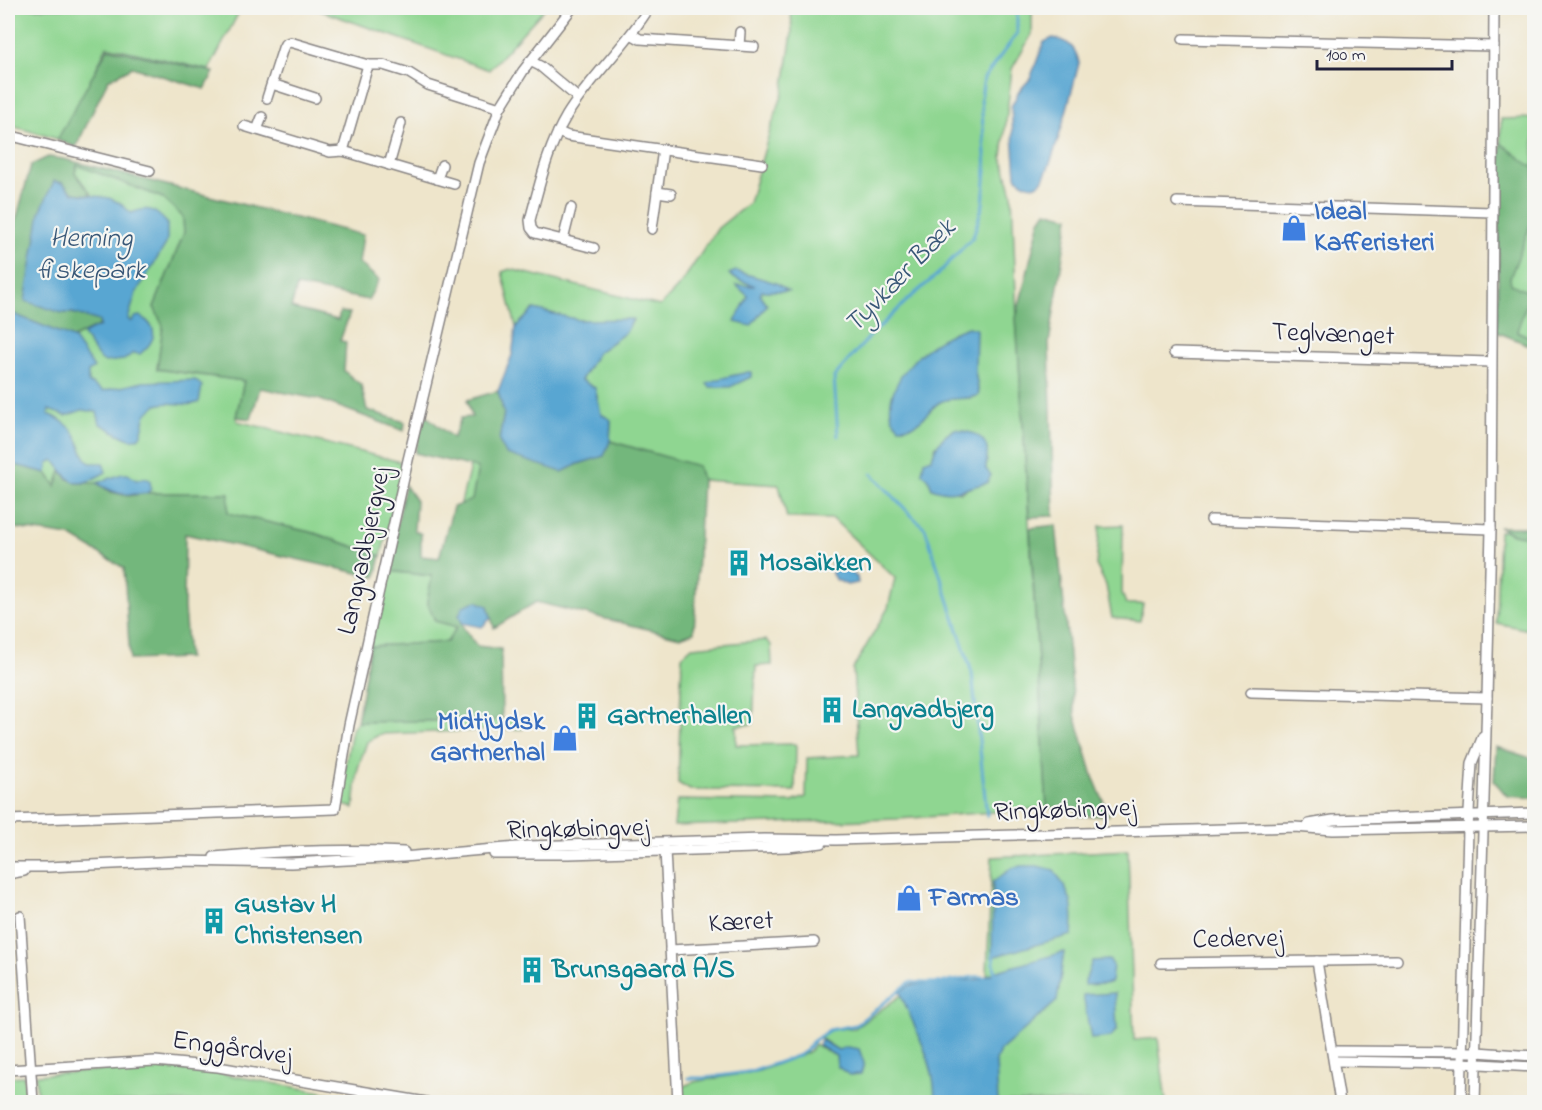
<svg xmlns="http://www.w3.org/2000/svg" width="1542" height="1110" font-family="'Indie Flower',sans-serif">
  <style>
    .green { fill: #8fd691; stroke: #587c66; stroke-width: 1.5; fill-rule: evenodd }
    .forest { fill: #73b77b; stroke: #4a6c5b; stroke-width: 1.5 }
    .water { fill: #59a6d2; stroke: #3e6486; stroke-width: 1.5 }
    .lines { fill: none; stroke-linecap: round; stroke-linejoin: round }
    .stream { stroke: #59a6d2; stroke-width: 3 }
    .minor-casing { stroke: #888483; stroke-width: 12 }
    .minor { stroke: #fff; stroke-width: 9 }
    .labels { text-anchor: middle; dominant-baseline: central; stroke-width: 4.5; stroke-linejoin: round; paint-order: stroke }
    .shop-label { font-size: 27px; font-weight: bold; fill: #366cbe; stroke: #f6f6f2; text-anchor: start }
    .street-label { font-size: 27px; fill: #22223b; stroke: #f6f6f2 }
    .culture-label { font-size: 27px; font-weight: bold; fill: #0d838f; stroke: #f6f6f2; text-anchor: start }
    .water-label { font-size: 28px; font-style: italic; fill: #385777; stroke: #f6f6f2 }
  </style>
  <rect width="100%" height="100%" fill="#f6f6f2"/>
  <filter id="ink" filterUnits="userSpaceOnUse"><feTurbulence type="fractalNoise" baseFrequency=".0167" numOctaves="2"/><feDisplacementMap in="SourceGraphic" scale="12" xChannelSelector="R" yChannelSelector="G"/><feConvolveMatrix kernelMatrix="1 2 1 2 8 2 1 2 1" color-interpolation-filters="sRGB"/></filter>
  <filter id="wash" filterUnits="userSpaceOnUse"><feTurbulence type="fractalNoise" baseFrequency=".008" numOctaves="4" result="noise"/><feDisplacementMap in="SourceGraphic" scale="24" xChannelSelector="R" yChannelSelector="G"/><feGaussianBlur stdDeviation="1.35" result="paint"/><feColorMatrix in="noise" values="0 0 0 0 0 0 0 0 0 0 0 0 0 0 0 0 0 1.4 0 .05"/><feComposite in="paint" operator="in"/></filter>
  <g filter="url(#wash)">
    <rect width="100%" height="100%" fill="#eee5cb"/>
    <g class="green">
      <polygon points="8,8 241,8 209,70 107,46 61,140 8,125"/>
      <polygon points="313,8 545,8 489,70"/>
      <path d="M 791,8 L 1032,8 L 1032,34 L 1012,69 L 1002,157 L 1012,194 L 1018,345 L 1047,808 L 898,819 L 674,826 L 677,800 L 792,802 L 806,797 L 807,758 L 859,755 L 853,669 L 888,608 L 895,578 L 833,519 L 787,518 L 779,485 L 702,480 L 698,466 L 443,574 L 472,459 L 682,462 L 610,441 L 611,421 L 601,414 L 595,388 L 581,380 L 597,353 L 626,332 L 633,320 L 579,320 L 534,309 L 516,327 L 502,272 L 510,269 L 660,306 L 680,285 L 718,228 L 749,203 L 771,127 L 783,93 L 792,33 ZM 975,329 L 975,371 L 979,395 C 968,400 960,397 949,399 C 934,402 924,415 914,425 L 923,352 L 954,332 ZM 936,446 L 987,450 L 986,469 L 973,486 L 961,492 L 932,488 L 928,478 Z"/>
      <polygon points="1534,118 1534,347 1497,332 1501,119"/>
      <polygon points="76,164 163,198 183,217 184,233 154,307 163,326 157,369 244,381 236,417 237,421 405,463 381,556 314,533 228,513 228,493 147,493 128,496 76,483 61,472 56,487 47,473 8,463 8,315 11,313 73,338 100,325 73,313 73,193 92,195 75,173"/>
      <polygon points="1123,525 1122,593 1126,604 1143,604 1140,621 1112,618 1106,585 1096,565 1100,526"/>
      <polygon points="1499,531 1534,532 1534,631 1496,623"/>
      <polygon points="388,571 432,576 427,602 457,627 447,642 370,646"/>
      <polygon points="766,640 771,645 772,665 756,666 753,724 736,726 736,745 796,744 795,791 690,790 678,783 682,656 692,647"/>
      <polygon points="523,719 523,729 380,734 367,742 358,768 354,808 339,804 352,729 357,722"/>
      <polygon points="1128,850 1134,1040 1158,1038 1166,1102 684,1102 682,1087 693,1082 759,1071 809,1052 814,1044 836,1056 838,1050 819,1037 832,1029 855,1028 910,989 990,982 987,973 992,857"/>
      <polygon points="153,1067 218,1073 376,1102 37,1102 36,1075"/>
      <polygon points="24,1076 26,1102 8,1102 8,1077"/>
    </g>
    <g class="forest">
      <polygon points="108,48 214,72 205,89 132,67 108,80 76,147 57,140"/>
      <polygon points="1501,143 1534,168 1534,216 1510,278 1511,284 1528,292 1529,296 1517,331 1534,339 1534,347 1497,332"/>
      <path d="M 48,157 L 64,159 L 363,235 L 359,263 L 379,280 L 368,300 L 297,286 L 291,308 L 338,320 L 340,312 L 350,313 L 340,341 L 346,342 L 344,371 L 361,385 L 367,410 L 405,422 L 404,431 L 318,399 L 260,388 L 251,419 L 236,417 L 244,381 L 157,369 L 163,326 L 154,307 L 184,233 L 183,217 L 163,198 L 77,165 L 75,173 L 92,195 L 73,193 L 63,183 L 62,313 C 74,313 89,314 100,321 L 100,325 L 73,338 L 11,313 L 8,315 L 8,250 L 31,165 Z"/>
      <polygon points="1046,211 1069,217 1049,343 1054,516 1029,517 1016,318 1040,220"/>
      <polygon points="498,391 504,413 499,441 562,472 578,464 604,456 610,441 698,466 702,480 694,632 680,637 536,602 494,628 488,606 459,615 464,629 477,646 501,649 502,720 357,722 370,646 447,642 457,627 435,621 427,602 432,576 388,571 405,485 416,501 414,530 421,534 421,556 439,558 453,507 472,500 478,468 415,453 424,414 453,438 461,418 472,417 467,400"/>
      <polygon points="8,463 47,473 56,486 61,471 68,479 76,483 97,483 111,492 128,496 147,493 229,493 228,513 314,533 381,556 376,577 185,534 184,607 188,658 130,660 124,568 70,536 8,527"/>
      <polygon points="1056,525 1075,715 1093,776 1109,815 1079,816 1074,807 1047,808 1030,528"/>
      <polygon points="1499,527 1534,527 1534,538 1512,534"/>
      <polygon points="1496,747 1534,759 1534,798 1507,796 1494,781"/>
    </g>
    <g class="water">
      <path d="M 1053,38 C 1068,41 1076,47 1079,63 C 1073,86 1053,169 1040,183 C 1032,190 1020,182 1016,176 L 1011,107 L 1019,91 L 1030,79 L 1044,42 Z"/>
      <path d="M 54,181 L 63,183 L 73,193 L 109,198 L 120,203 L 131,213 C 150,206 154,209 167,223 L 167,239 L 166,244 L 136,293 L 128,319 L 131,322 L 135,317 L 140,316 C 160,328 156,341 140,354 L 133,353 L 124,360 L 105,362 L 99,358 L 82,334 L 100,326 L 99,321 L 73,313 L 62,313 L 25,301 L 40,212 Z"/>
      <polygon points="736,271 776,283 788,291 762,291 760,295 767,305 751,326 735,322 748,296 736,285 755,286 734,278 729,274"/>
      <polygon points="534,309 579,320 633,319 626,332 597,353 581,380 595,388 601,414 611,420 610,441 604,456 578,464 562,472 506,454 499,441 504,413 498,391 512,355 516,327"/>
      <path d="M 11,313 L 73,338 L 94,368 L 88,372 L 88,382 L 103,391 L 143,382 L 195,380 L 202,386 L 199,402 C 186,409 171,399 157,405 C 154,407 148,412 146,415 C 142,423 145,442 130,439 C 123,438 108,427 100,424 L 97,412 L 82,410 L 66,416 L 49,410 L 48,414 C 58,418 69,424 75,434 C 82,445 79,452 90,463 L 103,463 L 106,472 C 76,489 74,487 54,460 L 48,463 L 47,473 L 8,463 L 8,315 Z"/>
      <path d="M 968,327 L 976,329 L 975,371 L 979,395 C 966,401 953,396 940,402 C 930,408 924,420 914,425 C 910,427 903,427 899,427 C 877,405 903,368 923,352 C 936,341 952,332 968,327 Z"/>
      <path d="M 748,372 L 751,372 L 751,377 L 730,387 L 710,387 L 707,384 C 712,379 738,375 748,372 Z"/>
      <path d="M 955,429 C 967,432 984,433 987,449 C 988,455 986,462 986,469 L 991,475 L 987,483 C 967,487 952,497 932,488 L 928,478 L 922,473 L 924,461 L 932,458 C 936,444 942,437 955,429 Z"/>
      <path d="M 122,474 L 128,474 L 136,480 L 145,478 L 150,480 L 151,489 L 147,493 C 125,496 116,495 97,483 Z"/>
      <path d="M 837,558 C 846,562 848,572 857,577 L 858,583 L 847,585 L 835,579 L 832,574 L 831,562 Z"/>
      <polygon points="476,601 488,606 491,618 482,627 462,623 459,615 463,606"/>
      <path d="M 1021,866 L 1037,866 L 1054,870 C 1071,895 1075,904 1072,935 L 992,957 L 993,882 L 1012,868 Z"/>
      <path d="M 1064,952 L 1057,1001 L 1000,1051 L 996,1061 L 998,1102 L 934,1102 C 939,1069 912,1024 900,992 L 910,985 L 980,979 L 997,971 Z"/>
      <polygon points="1109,960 1113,965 1111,982 1106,984 1084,985 1092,961"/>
      <polygon points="1115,993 1117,1029 1111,1037 1091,1039 1083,995"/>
      <polygon points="821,1040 838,1050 847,1047 859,1049 864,1063 861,1074 849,1075 837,1066 836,1056 818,1045"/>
    </g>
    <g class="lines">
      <g class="stream">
        <polyline points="838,436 834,377 871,335 911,297 938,274 973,237 983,204 986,169 981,98 984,78 1017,34 1017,8"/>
        <polyline points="872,474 911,515 925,528 972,673 987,816"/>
        <polyline points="993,953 995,974"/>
        <path d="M 689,1078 L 705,1078 L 754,1071 L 797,1056 L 806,1051 L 812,1042 L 829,1030 L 856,1025 L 910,982 C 927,984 943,983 959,980 C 970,978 976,975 987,978"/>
        <polyline points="206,1102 212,1102"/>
      </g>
    </g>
  </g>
  <g filter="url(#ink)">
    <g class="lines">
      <g class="minor-casing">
        <g id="minor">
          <polyline points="631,34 640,39 754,47"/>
          <polyline points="1183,39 1494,46"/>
          <polyline points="739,46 740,32"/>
          <polyline points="530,61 540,66 578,98"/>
          <polyline points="272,84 315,98"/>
          <polyline points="267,98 283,48 285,44 290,42 368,65 383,65 409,73 428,85 500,108"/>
          <polyline points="244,126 330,152 343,151 454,184"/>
          <polyline points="257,130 262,117"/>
          <polyline points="558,132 568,136 762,164"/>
          <polyline points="8,135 150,171"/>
          <polyline points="343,151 368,65"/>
          <polyline points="389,165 401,123"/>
          <polyline points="437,179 442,165"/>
          <polyline points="657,192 671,194"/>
          <polyline points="1177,202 1492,212"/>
          <polyline points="652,229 663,149"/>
          <polyline points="563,240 571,208"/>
          <path d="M 594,248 L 535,233 L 531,228 L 530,220 C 540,183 548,147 567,115 C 591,76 626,46 649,8"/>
          <polyline points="1174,353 1491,362"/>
          <polyline points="1211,520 1491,529"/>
          <polyline points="1251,692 1487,698"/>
          <polyline points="8,820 335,809 349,725 408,460 479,163 500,108 523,71 572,8"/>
          <polyline points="1309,824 1333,820 1534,813"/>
          <polyline points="665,850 678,1102"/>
          <polyline points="494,854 569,854 788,847 822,843"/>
          <path d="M 214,857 C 277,851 341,849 404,852"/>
          <polyline points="8,867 47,867 179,861 291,863 403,857 528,846 764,839 836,840 1295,827 1333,830 1534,826"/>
          <polyline points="8,874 24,871"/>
          <polyline points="20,916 33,1102"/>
          <polyline points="670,950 814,942"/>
          <polyline points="1317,961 1340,1102"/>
          <polyline points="1161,963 1397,960"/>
          <polyline points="1332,1051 1477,1052 1534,1056"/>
          <polyline points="1334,1061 1462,1063 1534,1067"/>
          <polyline points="8,1070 155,1061 218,1067 426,1102"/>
          <polyline points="1461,1102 1468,828 1472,763 1483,736"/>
          <polyline points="1475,1102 1487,698 1491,529 1494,8"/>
        </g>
      </g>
      <use href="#minor" class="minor"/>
    </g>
  </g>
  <defs>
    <g id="shop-bare" transform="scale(2.07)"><path d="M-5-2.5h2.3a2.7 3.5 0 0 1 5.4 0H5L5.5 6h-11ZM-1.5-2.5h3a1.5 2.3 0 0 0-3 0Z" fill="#3f7fe0" stroke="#f6f6f2" stroke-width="2.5" paint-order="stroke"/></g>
    <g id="building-bare" transform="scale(2.07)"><path d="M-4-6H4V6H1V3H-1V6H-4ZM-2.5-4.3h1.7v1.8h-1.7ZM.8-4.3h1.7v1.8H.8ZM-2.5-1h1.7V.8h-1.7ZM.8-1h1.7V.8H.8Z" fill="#0f9aa8" stroke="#f6f6f2" stroke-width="2.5" paint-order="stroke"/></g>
  </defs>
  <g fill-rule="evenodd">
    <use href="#shop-bare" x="1294" y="228"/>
    <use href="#building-bare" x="739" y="563"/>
    <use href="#building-bare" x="832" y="710"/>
    <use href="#building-bare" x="587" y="716"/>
    <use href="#shop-bare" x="565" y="738"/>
    <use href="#shop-bare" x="909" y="898"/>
    <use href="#building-bare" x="214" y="921"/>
    <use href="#building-bare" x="532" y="970"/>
  </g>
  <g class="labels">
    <g class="shop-label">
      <text x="1314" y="212">Ideal<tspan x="1314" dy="31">Kafferisteri</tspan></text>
      <text x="545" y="722" text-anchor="end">Midtjydsk<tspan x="545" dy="31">Gartnerhal</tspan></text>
      <text x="929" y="898">Farmas</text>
    </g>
    <g class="street-label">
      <text transform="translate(1333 335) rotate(2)">Teglvænget</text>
      <text transform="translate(365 551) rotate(-78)">Langvadbjergvej</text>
      <text transform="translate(1065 811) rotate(-2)">Ringkøbingvej</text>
      <text transform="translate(578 830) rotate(-1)">Ringkøbingvej</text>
      <text transform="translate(741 923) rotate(-3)">Kæret</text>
      <text transform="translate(1238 940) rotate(-1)">Cedervej</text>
      <text transform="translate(232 1049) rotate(8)">Enggårdvej</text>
    </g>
    <g class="culture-label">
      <text x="759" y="563">Mosaikken</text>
      <text x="852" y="710">Langvadbjerg</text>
      <text x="607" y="716">Gartnerhallen</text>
      <text x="234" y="905">Gustav H<tspan x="234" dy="31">Christensen</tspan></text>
      <text x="552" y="970">Brunsgaard A/S</text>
    </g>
    <g class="water-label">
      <text x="91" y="239">Herning<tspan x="91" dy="32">fiskepark</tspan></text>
      <text transform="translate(901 277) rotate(-46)">Tyvkær Bæk</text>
    </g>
  </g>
  <rect width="1542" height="1110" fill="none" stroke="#f6f6f2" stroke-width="30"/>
  <path d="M1317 60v9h135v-9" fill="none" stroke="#22223b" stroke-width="3"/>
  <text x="1326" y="60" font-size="18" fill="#22223b" stroke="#f6f6f2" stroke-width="4.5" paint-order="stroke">100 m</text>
</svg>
